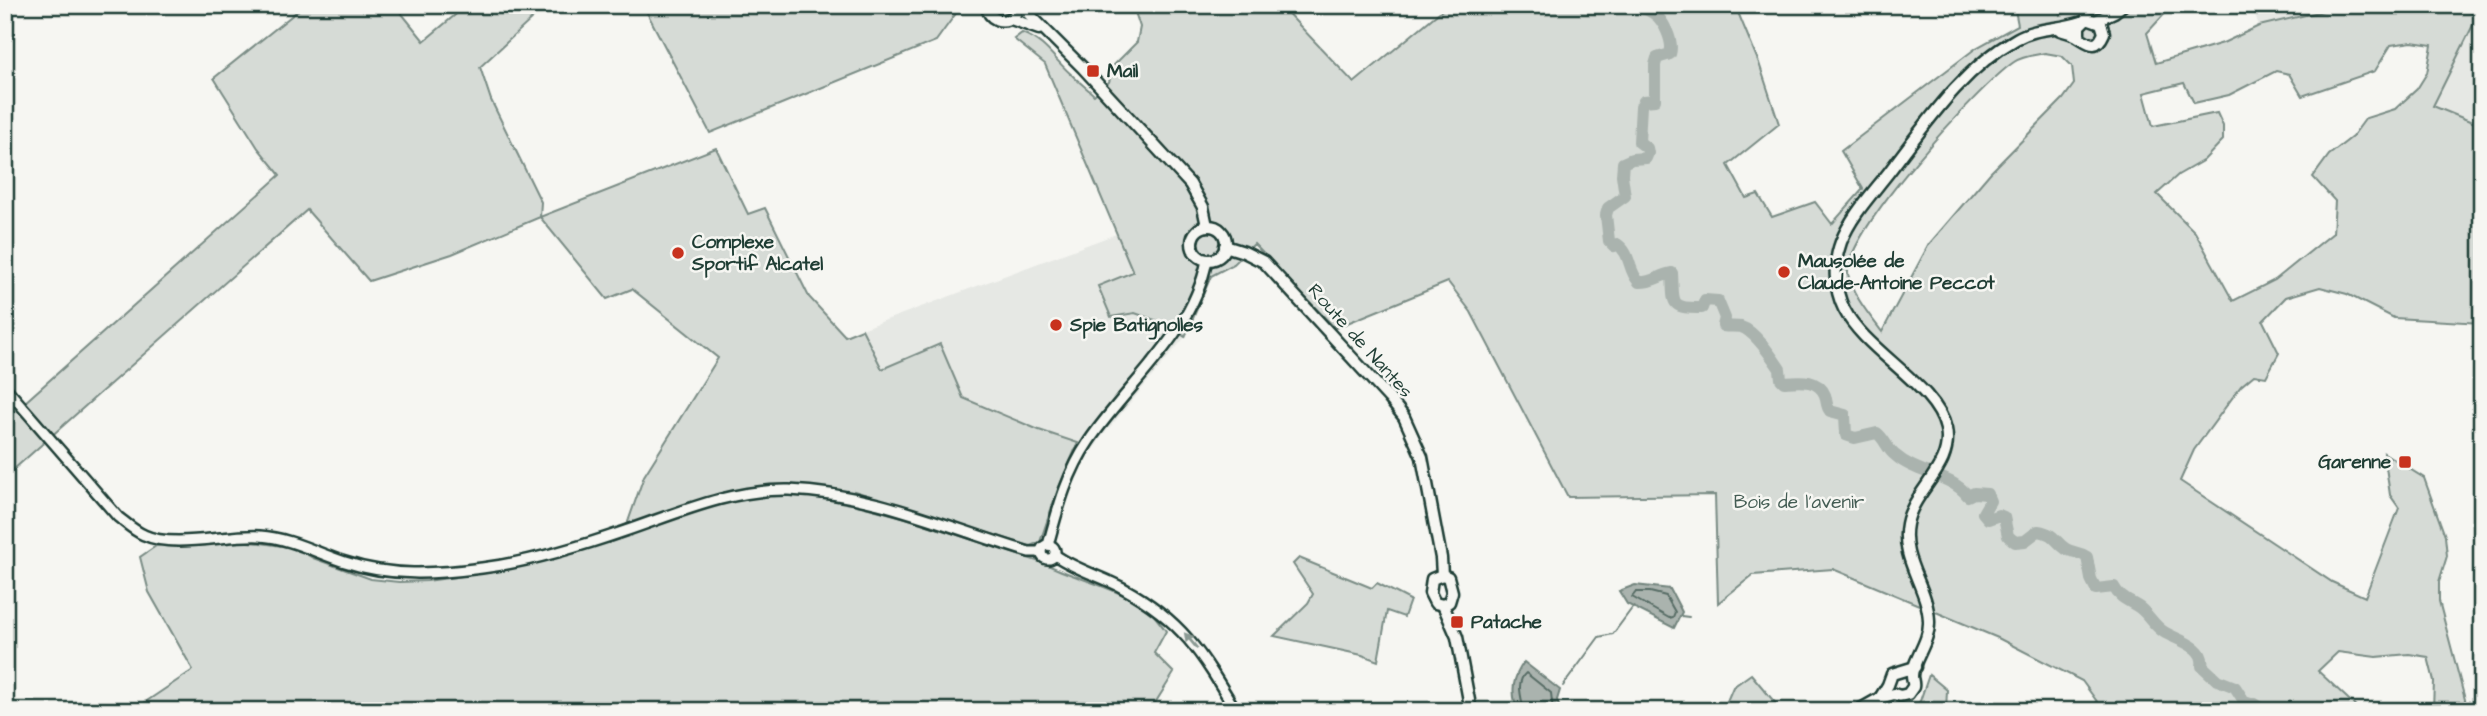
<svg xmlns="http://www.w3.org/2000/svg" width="2487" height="716" font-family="'Architects Daughter',sans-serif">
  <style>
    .built { fill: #e6e8e4 }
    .green { fill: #d6dbd6; stroke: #7a8c85; stroke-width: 2; fill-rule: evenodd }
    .water { fill: #aab3ae; stroke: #72847d; stroke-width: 2 }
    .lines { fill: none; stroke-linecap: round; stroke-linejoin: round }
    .shore { stroke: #576c65; stroke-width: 2 }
    .stream { stroke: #72847d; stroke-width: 2 }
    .river { stroke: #aab3ae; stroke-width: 12 }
    .tertiary-casing { stroke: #1f3d34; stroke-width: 14 }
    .secondary-casing { stroke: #1f3d34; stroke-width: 15 }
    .tertiary { stroke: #f6f6f2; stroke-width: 9 }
    .secondary { stroke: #f6f6f2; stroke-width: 10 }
    .oneway { fill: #8a9a93 }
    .poi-dot { fill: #c8321e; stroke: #f6f6f2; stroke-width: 2.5 }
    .labels { text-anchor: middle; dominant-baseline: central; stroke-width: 5; stroke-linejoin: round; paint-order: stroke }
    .poi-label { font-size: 19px; font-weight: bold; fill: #1f3d34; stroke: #f6f6f2; text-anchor: start }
    .street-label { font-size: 19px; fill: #1f3d34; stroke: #f6f6f2 }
    .park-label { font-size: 19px; fill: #445d54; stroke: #f6f6f2 }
  </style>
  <rect width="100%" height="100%" fill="#f6f6f2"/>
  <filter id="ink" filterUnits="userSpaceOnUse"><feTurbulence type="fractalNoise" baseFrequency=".0143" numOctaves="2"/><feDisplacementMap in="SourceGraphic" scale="14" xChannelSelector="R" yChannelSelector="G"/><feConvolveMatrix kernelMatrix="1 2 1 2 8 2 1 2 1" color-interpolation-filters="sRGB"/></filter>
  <g filter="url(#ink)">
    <g class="built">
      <polygon points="2252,5 2375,5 2373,8 2340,7 2259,26"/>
      <polygon points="2459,5 2482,5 2482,126 2433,107 2476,17"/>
      <polygon points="1116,234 1133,273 1135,313 1166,324 1185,337 1100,439 1093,451 963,398 940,345 882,369 862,329"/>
    </g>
    <g class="green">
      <path d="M 305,5 L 395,5 L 424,41 L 467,5 L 547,5 L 480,67 L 491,100 L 541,202 L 540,217 L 716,148 L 748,214 L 765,208 L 809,297 L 845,336 L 862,329 L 882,369 L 940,344 L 963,398 L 1039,430 L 1078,443 L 1058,489 L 1040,542 L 1030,546 L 854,491 L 846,502 L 906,518 L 1046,564 C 1075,579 1130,591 1152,613 C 1157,619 1162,625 1166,631 L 1154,653 L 1174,673 L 1150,711 L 132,711 L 193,670 L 149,592 L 140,557 L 156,546 L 218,540 L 261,543 L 296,548 L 313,558 L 371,579 L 399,582 L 427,581 L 491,572 L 528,564 L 634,533 L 628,522 L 644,476 L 718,358 L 632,289 L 607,299 L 540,217 L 452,254 L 369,281 L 307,210 L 5,477 L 5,420 L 280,175 L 258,148 L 214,78 Z"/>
      <polygon points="643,5 962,5 936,41 710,133"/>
      <path d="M 1129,5 L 1280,5 L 1354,83 L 1448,5 L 1735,5 L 1759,63 L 1779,124 L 1728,165 L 1746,198 L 1758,194 L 1772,217 L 1815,202 L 1832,224 L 1863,189 L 1841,151 L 1976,48 L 2018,25 L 2014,5 L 2057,5 L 2060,15 L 2093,5 L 2169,5 L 2170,8 L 2147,33 L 2156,63 L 2223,43 L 2259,26 L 2340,7 L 2459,5 L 2477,17 L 2433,106 L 2482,126 L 2482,323 L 2394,318 L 2347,294 L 2320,287 L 2286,297 L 2263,321 L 2279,353 L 2266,377 L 2254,375 L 2241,386 L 2194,450 L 2180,481 L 2332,582 L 2365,597 L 2399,508 L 2390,495 L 2384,453 L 2424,478 L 2445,536 L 2447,556 L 2439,582 L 2439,601 L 2468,711 L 2433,711 L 2434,681 L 2428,657 L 2409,654 L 2376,657 L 2338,652 L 2318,671 L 2361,711 L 2104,711 L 2082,681 L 1998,638 L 1833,569 L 1753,575 L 1718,603 L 1715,495 L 1568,497 L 1471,312 L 1448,282 L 1335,328 L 1254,244 L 1234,264 L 1211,276 L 1185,337 L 1166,324 L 1135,313 L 1111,317 L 1098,286 L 1133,272 L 1045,64 L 1014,39 L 1022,33 C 1046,42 1055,61 1073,76 C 1080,83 1087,88 1094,95 L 1109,82 L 1114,65 L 1137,42 L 1140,27 L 1134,9 ZM 2412,42 L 2432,45 L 2427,73 L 2417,89 L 2395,109 L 2366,118 L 2352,137 L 2329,155 L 2313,177 L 2335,201 L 2333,233 L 2275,280 L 2233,301 L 2195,232 L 2157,194 L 2178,175 L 2204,160 L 2223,140 L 2223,126 L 2217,113 L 2153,126 L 2144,93 L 2184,83 L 2194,103 L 2229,95 L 2276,71 L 2289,74 L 2302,96 L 2375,71 L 2391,45 ZM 2045,53 L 2062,56 L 2072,66 L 2074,84 L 2063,99 L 1990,173 L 1929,244 L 1882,332 C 1871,317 1850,292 1848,273 C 1845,232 1979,86 2014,62 C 2022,56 2035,55 2045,53 Z"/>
      <polygon points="1299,558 1372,588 1377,583 1410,600 1404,617 1387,611 1378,661 1362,655 1274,636 1308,603 1313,594 1293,564"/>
      <polygon points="1751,674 1782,711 1736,711 1727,701 1733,687"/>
      <polygon points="1929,675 1947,690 1946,711 1912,711 1920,701"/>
    </g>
    <g class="water">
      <polygon points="1635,585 1670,589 1682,612 1674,628 1627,604 1619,591"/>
      <path d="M 1524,662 L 1560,690 L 1557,700 L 1561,711 L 1518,711 C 1510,692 1513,677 1524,662 Z"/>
    </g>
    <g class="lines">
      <g class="shore">
        <polygon points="1650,592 1666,596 1675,612 1673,617 1669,618 1632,597 1636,592"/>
        <path d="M 1524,711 C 1522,699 1515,682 1526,673 L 1551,693 L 1553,711"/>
      </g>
      <g class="stream">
        <polyline points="1681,616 1689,617"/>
        <polyline points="1563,686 1599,637 1613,634 1633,607"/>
      </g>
      <path class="river" d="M 1638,5 C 1643,8 1649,10 1653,13 C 1664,20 1674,42 1670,54 L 1657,58 L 1655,65 L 1655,100 L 1644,101 L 1641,106 L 1639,142 L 1647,148 L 1648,153 L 1646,158 L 1632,159 L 1623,163 L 1622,175 L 1625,196 L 1608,208 L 1606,215 L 1609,241 L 1614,246 L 1617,244 C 1632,254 1627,270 1639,282 C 1652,283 1659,275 1672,273 C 1674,302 1668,309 1702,308 L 1705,300 L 1718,301 L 1725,318 L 1723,326 C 1729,327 1736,326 1741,327 C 1755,331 1772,357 1780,369 L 1781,379 L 1784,382 C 1799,381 1818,378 1825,395 C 1827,401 1826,406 1830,411 L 1845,415 L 1846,435 L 1855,438 L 1877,433 C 1885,439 1887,449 1895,455 C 1916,474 1951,474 1968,496 L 1974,493 L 1987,494 L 1990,501 L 1983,513 L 1988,519 L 1999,515 L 2004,517 L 2008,536 L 2015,542 L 2025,541 L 2038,531 C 2056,534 2053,540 2066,549 C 2073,553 2078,551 2087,557 L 2091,579 L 2096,589 L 2114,587 C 2120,599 2130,601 2140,608 C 2149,615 2154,626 2164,632 C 2177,640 2206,646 2202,666 L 2217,680 L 2235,687 L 2244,701 L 2254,704 L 2265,711"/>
      <g class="tertiary-casing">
        <g id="tertiary">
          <path d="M 5,387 L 118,517 C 126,523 134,531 144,535 C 174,549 226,534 260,536 C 290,538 317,553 345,562 C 390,577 436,574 482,568 C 530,562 579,547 625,531 C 678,513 731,489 789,490 C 873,493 949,528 1029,552 L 1041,552"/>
          <circle cx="1048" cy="552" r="7"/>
          <path d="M 1048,545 C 1058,508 1067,473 1089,441 C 1129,382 1193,334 1207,260"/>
          <path d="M 1055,555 C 1076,570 1101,576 1123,588 C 1183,621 1202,654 1236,711"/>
        </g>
      </g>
      <g class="secondary-casing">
        <g id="secondary">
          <path d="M 986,5 C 989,20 1002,25 1014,16 L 1019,5"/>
          <polyline points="1020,5 1083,68 1190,184 1203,207 1207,226"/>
          <polyline points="1011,19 1039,29"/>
          <polyline points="2097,20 2114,12 2123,5"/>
          <path d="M 2060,30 C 2066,32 2072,33 2077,36 C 2088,42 2096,52 2104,33 L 2101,23 L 2087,18 L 2079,26 L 2079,36"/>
          <circle cx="1209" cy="243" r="17"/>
          <polyline points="1225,246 1244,252 1264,262 1389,398 1404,417 1422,457 1441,558 1442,575"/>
          <polyline points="1442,575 1432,579 1430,593 1435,603 1443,605"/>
          <polyline points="1442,575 1448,577 1452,592 1449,602 1443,605"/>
          <polyline points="1443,605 1457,637 1471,711"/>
          <polyline points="1880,698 1888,685 1892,674 1915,667"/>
          <path d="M 1857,711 L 1880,698 L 1894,694 L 1900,696 L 1908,694 L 1913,687 C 1914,683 1912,680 1912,676 C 1912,661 1930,642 1929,621 C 1928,587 1900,560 1907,524 C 1913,490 1954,467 1946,429 C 1937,386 1865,351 1844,309 C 1834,289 1833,263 1841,242 C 1851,216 1872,194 1889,172 C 1926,124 1961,70 2016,39 C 2036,27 2059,30 2082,22"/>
        </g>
      </g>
      <use href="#tertiary" class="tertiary"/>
      <use href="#secondary" class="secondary"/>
    </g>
    <defs><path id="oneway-solid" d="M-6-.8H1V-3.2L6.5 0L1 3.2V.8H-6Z" transform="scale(1.75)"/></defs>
    <use class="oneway" href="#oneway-solid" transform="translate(1191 641) rotate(-129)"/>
  </g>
  <g class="poi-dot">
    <rect x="1086" y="64" width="14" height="14" rx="3.5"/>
    <circle cx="678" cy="253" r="7"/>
    <circle cx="1784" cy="272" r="7"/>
    <circle cx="1056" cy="325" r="7"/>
    <rect x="2398" y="455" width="14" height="14" rx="3.5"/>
    <rect x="1450" y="615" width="14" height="14" rx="3.5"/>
  </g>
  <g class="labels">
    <g class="poi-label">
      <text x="1107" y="71">Mail</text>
      <text x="692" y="242">Complexe<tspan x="692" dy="22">Sportif Alcatel</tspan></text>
      <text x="1798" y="261">Mausolée de<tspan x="1798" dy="22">Claude-Antoine Peccot</tspan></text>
      <text x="1070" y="325">Spie Batignolles</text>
      <text x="2391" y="462" text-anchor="end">Garenne</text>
      <text x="1471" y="622">Patache</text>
    </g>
    <g class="street-label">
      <text transform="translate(1360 341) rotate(48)">Route de Nantes</text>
    </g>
    <g class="park-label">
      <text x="1799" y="502">Bois de l'avenir</text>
    </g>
  </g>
  <rect width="2487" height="716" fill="none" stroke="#f6f6f2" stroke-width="28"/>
  <rect x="14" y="14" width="2459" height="688" fill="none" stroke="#1f3d34" stroke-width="2.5" filter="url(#ink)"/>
</svg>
